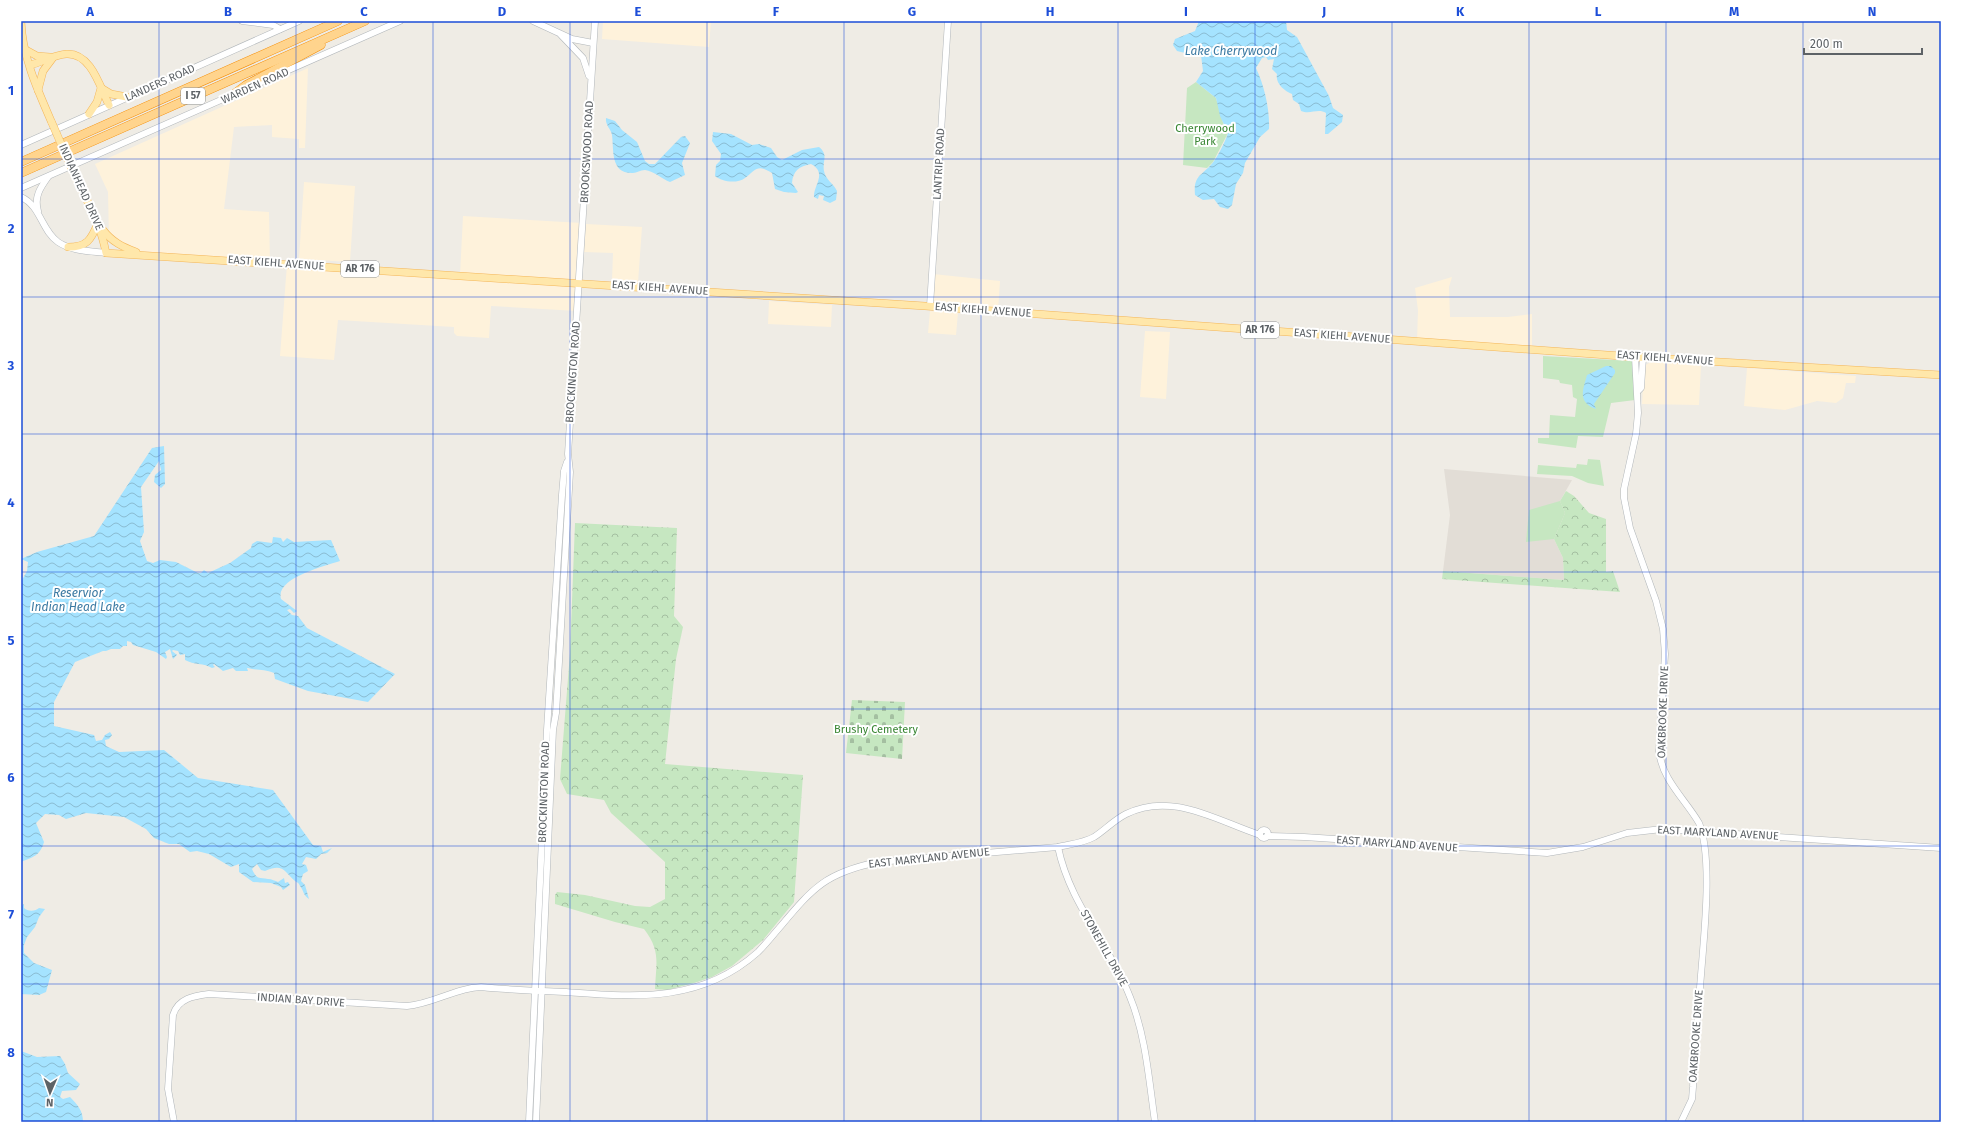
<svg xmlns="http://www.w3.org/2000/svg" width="1962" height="1143" font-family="'Fira Sans',sans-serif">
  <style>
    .commercial { fill: #fef2db }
    .education { fill: #e2ddd6 }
    .forest { fill: url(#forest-crowns) }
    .cemetery { fill: url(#cemetery-stones) }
    .green { fill: #c6e7c1 }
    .water { fill: url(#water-waves) }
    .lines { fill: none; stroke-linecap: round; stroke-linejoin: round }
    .secondary-casing { stroke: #b1b6ba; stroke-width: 7 }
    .primary-casing { stroke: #f4b659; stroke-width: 8 }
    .highway-casing { stroke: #f48b00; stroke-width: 9 }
    .secondary { stroke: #fff; stroke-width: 6 }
    .primary { stroke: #ffe7aa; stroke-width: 7 }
    .highway { stroke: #ffd48d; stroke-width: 8 }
    .primary-bridge-casing { stroke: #f4b659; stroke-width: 8; stroke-linecap: butt }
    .primary-bridge { stroke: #ffe7aa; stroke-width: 7 }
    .grid { fill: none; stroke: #1d4ed8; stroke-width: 1; stroke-opacity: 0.55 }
    .labels { text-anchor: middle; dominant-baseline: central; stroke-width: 4; stroke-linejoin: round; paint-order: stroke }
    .shield { fill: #fff; stroke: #8e9194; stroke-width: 1 }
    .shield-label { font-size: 10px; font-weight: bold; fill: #5d6266 }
    .street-label { font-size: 11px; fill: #5d6266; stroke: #fff }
    .park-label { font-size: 11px; fill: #398633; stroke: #fff }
    .water-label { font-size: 12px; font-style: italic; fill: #3a79a2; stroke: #fff }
    .neatline { fill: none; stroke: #1d4ed8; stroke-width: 1.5 }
    .grid-label { font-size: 13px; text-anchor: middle; font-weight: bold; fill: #1d4ed8 }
  </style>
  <defs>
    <pattern id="forest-crowns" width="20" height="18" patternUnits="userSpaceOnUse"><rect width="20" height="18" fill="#c6e7c1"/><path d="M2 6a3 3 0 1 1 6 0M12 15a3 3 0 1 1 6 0" fill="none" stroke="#a4bfa1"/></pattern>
    <pattern id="cemetery-stones" width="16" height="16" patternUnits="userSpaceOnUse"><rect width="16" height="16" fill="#c6e7c1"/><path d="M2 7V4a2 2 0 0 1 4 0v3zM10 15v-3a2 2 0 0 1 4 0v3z" fill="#a4bfa1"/></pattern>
    <pattern id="water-waves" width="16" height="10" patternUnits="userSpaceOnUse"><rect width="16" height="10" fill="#a5e3ff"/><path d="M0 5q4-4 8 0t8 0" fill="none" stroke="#8abbd2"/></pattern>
  </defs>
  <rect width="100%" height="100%" fill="#efece5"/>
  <g class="commercial">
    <polygon points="603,21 711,21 709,47 602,39"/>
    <polygon points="308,68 305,148 299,148 299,139 272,137 272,125 234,127 224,209 269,212 270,263 141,254 109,238 108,192 95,164"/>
    <polygon points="304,182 355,186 350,262 299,259"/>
    <polygon points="463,216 582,223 577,311 491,306 489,338 457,336 454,333 454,327 338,320 334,360 280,356 287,264 460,275"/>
    <polygon points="586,224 642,227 638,283 612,281 613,253 584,252"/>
    <polygon points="933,274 1000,281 998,311 930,306"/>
    <polygon points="1452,277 1449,287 1450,317 1508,317 1532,314 1532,349 1417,341 1418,310 1415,288"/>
    <polygon points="769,301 832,305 831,327 768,324"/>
    <polygon points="930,311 958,313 956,335 928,333"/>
    <polygon points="1145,331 1170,332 1166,399 1140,397"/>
    <polygon points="1652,361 1701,365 1699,405 1642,404 1644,370 1646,365"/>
    <polygon points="1747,368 1856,376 1855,383 1846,383 1843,398 1836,403 1817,401 1785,410 1744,406"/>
  </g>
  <polygon class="education" points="1444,469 1572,480 1560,501 1565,513 1554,539 1563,558 1564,580 1443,571 1450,515"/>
  <g class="forest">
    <polygon points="1566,491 1574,496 1589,513 1606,519 1606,572 1613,571 1620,592 1442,579 1443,571 1564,580 1563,558 1554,539 1565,513 1560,501"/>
    <path d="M 575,523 L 677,528 L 674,616 L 683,627 L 676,659 L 665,764 L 803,775 L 794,902 L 763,940 L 732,966 L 712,977 L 694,983 L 667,990 L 655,989 C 656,963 661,951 644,929 L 615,922 L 555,904 L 555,895 L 557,892 L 585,895 L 635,906 L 650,907 L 665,899 L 665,862 L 611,813 L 604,800 L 567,794 L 560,779 L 570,653 Z"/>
  </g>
  <polygon class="cemetery" points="852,700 905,702 902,759 846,753"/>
  <g class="green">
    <polygon points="1196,82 1216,98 1224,126 1228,133 1213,162 1207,168 1183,165 1187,88"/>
    <polygon points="1543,356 1632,361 1635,400 1611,403 1603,437 1578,436 1576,448 1538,443 1538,438 1549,438 1550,415 1575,417 1577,399 1573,397 1572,385 1560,383 1559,380 1543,378"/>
    <polygon points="1588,459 1600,460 1604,486 1588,483 1572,476 1537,474 1538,465 1576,468 1577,464 1587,465"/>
    <polygon points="1560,501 1565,513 1554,539 1526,542 1529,510"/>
  </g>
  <g class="water">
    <path d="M 1199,21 L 1286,21 L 1287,30 L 1297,37 L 1329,96 L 1333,108 L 1343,115 L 1342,122 L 1328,134 L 1325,134 L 1326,113 C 1318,108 1310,115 1301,111 L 1299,104 L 1293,100 L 1292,94 C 1284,91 1275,83 1277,74 L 1272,69 L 1274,59 L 1268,60 L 1266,57 L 1262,58 L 1256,68 C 1264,85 1270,109 1269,129 L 1260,137 L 1245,163 L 1243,173 L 1236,184 L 1232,205 L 1228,209 L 1220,207 L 1214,199 L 1203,200 L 1195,195 C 1193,174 1203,176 1214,161 C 1219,154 1225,142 1228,133 L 1220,116 L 1216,98 L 1196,82 L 1203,71 L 1201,55 L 1193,55 L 1177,51 L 1173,45 L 1175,39 L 1195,31 Z"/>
    <path d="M 606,118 L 615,121 L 622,130 L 637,142 L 645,161 L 649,164 L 655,164 L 681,137 L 685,136 L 690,143 L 682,163 L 685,175 L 670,182 C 662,179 654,171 645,170 C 640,170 637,173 633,173 C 610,174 614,150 612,135 C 611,129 605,125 606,118 Z"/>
    <path d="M 713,132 L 731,134 L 752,145 L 759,144 L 771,148 L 777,157 L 782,160 L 802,150 L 819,147 C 829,155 822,161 824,171 C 825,179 834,184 837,191 L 836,200 L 830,203 L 823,200 L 824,196 L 819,195 L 818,199 L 814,197 C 813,186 828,173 811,164 C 799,166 793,171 792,183 L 798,192 L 796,193 L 784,192 L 775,189 L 772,173 C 757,163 755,171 745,178 C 737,184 722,182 715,176 L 716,165 L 720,161 L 721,154 L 712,141 Z"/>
    <path d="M 1606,366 L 1611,366 L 1615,370 L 1615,373 L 1594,404 L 1596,409 C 1577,402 1583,390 1587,375 Z"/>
    <path d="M 164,446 L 165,484 L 161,488 L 154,482 L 155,475 L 161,470 L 159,461 L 141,487 L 144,532 L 140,541 L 147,561 L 153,563 L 160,560 L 176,562 L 198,573 L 201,573 L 204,570 L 208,573 L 230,563 L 251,548 L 252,544 L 257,541 L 272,543 L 273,537 L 281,538 L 283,542 L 287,538 L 294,542 L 331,540 L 340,561 C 325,566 275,578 281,599 L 297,611 L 294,613 L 290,609 L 287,610 L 292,615 L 298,616 L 307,628 L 395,674 L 368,702 L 308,691 L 275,679 L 274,673 C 265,669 258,671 248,668 L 247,668 L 248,671 L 236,671 L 233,668 L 223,671 L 214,664 L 213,665 L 215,667 L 212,668 C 204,663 194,665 185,660 L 185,654 L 180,655 L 178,651 L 173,650 L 172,651 L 177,655 L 173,659 L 170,649 L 165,652 L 167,657 L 166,659 L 156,652 L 133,645 L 131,642 L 127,641 L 127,646 L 123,646 L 120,649 L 111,649 L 106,651 L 103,651 L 75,662 L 54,702 L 54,726 L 94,735 L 96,741 L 102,740 L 105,735 L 110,732 L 112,735 L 109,739 L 105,740 L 106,746 L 119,752 L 164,750 L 198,778 L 273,790 L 313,845 L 321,846 L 323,852 L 332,848 L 327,853 L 321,854 L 316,859 L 306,857 L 302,864 L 306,865 L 308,871 L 303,874 L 301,881 L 305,885 L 309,899 C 303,895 304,891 300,886 C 298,882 299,884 295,881 C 284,871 283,863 265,871 L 261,870 L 257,864 L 252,869 C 257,880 258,877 268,879 C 272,879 275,881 278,882 L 284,878 L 285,883 L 288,882 L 290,885 L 283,890 L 281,887 L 271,883 L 253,882 L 239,872 L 239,864 L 231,867 L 209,854 L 197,851 L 190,852 L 179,844 L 169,844 L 154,838 L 146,829 L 124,817 L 86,813 L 66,819 L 59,815 L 45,814 L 36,823 L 44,842 C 40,856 33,857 21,862 L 21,582 L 27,571 L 28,562 L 21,559 L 37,552 L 94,536 L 152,448 Z"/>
    <path d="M 24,904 L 24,908 C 28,912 36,911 39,908 L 45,909 L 39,917 L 35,927 L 27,937 L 24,945 L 24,953 L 34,963 L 52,970 L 46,992 L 39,995 L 21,994 L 21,907 Z"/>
    <path d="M 21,1051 L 37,1057 L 60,1056 L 65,1064 L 68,1073 L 80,1084 L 76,1090 L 62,1091 L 60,1097 L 63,1099 L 70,1097 C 78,1105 83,1111 83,1122 L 21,1122 Z"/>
  </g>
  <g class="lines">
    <g class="secondary-casing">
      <g id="secondary">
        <polyline points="242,21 273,25 280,29"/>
        <polyline points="533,21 572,39 593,43"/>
        <polyline points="561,35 583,58 589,76"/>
        <polyline points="21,145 299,21"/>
        <polyline points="21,188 400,21"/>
        <path d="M 21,197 C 41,206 41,230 58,242 C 71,251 90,251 106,253"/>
        <path d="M 38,211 C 34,197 40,188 48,177"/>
        <polyline points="930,306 948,21"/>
        <path d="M 1635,357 L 1638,413 L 1636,434 L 1624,489 L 1624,498 L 1630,528 L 1656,601 L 1663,629 L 1665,654 L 1659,751 C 1662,780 1685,799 1699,823 C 1713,857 1704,936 1701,975 C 1698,1012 1695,1049 1693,1087 L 1692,1099 L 1681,1122"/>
        <polyline points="1638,391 1641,388 1643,357"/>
        <circle cx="1264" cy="834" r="4"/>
        <polyline points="1267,836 1304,837 1547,853 1583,847 1627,833 1662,829 1941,848"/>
        <path d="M 1058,847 C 1070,905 1109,943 1130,997 C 1146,1036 1149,1081 1155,1122"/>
        <path d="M 174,1122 L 168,1089 L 173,1015 C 178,998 194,996 209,994 L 407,1006 C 433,1004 455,988 481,987 C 509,990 538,991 566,992 C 637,997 701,1003 758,952 C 766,944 773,935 780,927 C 813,888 825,873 878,862 L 1058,847 C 1070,844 1083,843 1094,837 C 1105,830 1114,820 1126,814 C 1172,791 1217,821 1260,835"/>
        <polyline points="529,1122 547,730 562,495 564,471 567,462"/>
        <polyline points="536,1122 553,730 556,713 570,472 568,454 595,21"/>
      </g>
    </g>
    <g class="primary-casing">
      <g id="primary">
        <path d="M 21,21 C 22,56 38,91 52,123"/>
        <polyline points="26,50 37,56 50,57"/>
        <path d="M 30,65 C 42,62 54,55 66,54 C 91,52 100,87 109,105"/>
        <polyline points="38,90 43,71 52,59"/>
        <polyline points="89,114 97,102 101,88 111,94 127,97"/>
        <path d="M 75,176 C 87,201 101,225 106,253 L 925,306 L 1635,357 L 1941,375"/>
        <path d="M 103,230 C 112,242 123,247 136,252"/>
        <path d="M 68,247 C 87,247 91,240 98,223"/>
      </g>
    </g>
    <g class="highway-casing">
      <g id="highway">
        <polyline points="230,97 246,85 321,45"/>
        <polyline points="21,162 338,21"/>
        <polyline points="21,173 365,21"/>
      </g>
    </g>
    <use href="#secondary" class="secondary"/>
    <use href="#primary" class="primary"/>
    <use href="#highway" class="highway"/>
    <g class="primary-bridge-casing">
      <polyline id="primary-bridge" points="52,123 75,176"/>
    </g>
    <use href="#primary-bridge" class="primary-bridge"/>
  </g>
  <path class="grid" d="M 159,21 L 159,1122M 296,21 L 296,1122M 433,21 L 433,1122M 570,21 L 570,1122M 707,21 L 707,1122M 844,21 L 844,1122M 981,21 L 981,1122M 1118,21 L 1118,1122M 1255,21 L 1255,1122M 1392,21 L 1392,1122M 1529,21 L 1529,1122M 1666,21 L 1666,1122M 1803,21 L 1803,1122M 21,159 L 1941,159M 21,297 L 1941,297M 21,434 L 1941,434M 21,572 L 1941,572M 21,709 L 1941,709M 21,846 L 1941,846M 21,984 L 1941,984"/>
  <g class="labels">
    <g class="shield">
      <rect x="181" y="88" width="24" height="16" rx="3"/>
      <rect x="341" y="261" width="38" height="16" rx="3"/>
      <rect x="1241" y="322" width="38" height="16" rx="3"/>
    </g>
    <g class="shield-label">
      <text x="193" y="96">I 57</text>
      <text x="360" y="269">AR 176</text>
      <text x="1260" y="330">AR 176</text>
    </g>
    <g class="street-label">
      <text transform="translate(160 83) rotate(-24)">LANDERS ROAD</text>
      <text transform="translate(255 86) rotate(-24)">WARDEN ROAD</text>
      <text transform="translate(587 152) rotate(-87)">BROOKSWOOD ROAD</text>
      <text transform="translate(939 164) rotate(-87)">LANTRIP ROAD</text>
      <text transform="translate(81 187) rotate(66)">INDIANHEAD DRIVE</text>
      <text transform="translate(276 263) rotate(4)">EAST KIEHL AVENUE</text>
      <text transform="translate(660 288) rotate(4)">EAST KIEHL AVENUE</text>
      <text transform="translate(983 310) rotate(4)">EAST KIEHL AVENUE</text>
      <text transform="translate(1342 336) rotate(4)">EAST KIEHL AVENUE</text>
      <text transform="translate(1665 358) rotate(4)">EAST KIEHL AVENUE</text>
      <text transform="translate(573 372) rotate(-86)">BROCKINGTON ROAD</text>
      <text transform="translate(1663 712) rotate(-88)">OAKBROOKE DRIVE</text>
      <text transform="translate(544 792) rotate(-88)">BROCKINGTON ROAD</text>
      <text transform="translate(1718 833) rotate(3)">EAST MARYLAND AVENUE</text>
      <text transform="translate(1397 844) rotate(4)">EAST MARYLAND AVENUE</text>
      <text transform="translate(929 858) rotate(-6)">EAST MARYLAND AVENUE</text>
      <text transform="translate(1104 948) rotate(61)">STONEHILL DRIVE</text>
      <text transform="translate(301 1000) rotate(4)">INDIAN BAY DRIVE</text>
      <text transform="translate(1696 1036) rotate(-86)">OAKBROOKE DRIVE</text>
    </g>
    <g class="park-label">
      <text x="1205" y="128">Cherrywood<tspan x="1205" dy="13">Park</tspan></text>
      <text x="876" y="729">Brushy Cemetery</text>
    </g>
    <g class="water-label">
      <text x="1231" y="51">Lake Cherrywood</text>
      <text x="78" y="593">Reservior<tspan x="78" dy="14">Indian Head Lake</tspan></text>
    </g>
  </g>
  <rect width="1962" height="1143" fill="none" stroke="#ffffff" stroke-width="44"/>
  <g transform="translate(50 1093) rotate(182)" stroke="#ffffff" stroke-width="3" paint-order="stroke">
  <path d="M0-3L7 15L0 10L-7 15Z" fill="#5d6266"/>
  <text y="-6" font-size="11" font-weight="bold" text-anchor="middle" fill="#5d6266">N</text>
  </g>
  <path d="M1804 48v6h118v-6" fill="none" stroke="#5d6266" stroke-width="2"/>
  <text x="1810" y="48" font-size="12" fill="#5d6266" stroke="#ffffff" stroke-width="3" paint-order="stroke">200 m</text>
  <rect x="22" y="22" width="1918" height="1099" class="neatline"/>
  <g class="grid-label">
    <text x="90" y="16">A</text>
    <text x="228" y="16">B</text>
    <text x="364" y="16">C</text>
    <text x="502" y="16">D</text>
    <text x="638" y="16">E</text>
    <text x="776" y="16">F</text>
    <text x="912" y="16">G</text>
    <text x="1050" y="16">H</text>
    <text x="1186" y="16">I</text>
    <text x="1324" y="16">J</text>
    <text x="1460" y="16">K</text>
    <text x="1598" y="16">L</text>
    <text x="1734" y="16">M</text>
    <text x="1872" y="16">N</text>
    <text x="11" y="95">1</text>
    <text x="11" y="233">2</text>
    <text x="11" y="370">3</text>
    <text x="11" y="507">4</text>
    <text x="11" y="645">5</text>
    <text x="11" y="782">6</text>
    <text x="11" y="919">7</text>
    <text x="11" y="1057">8</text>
  </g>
</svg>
